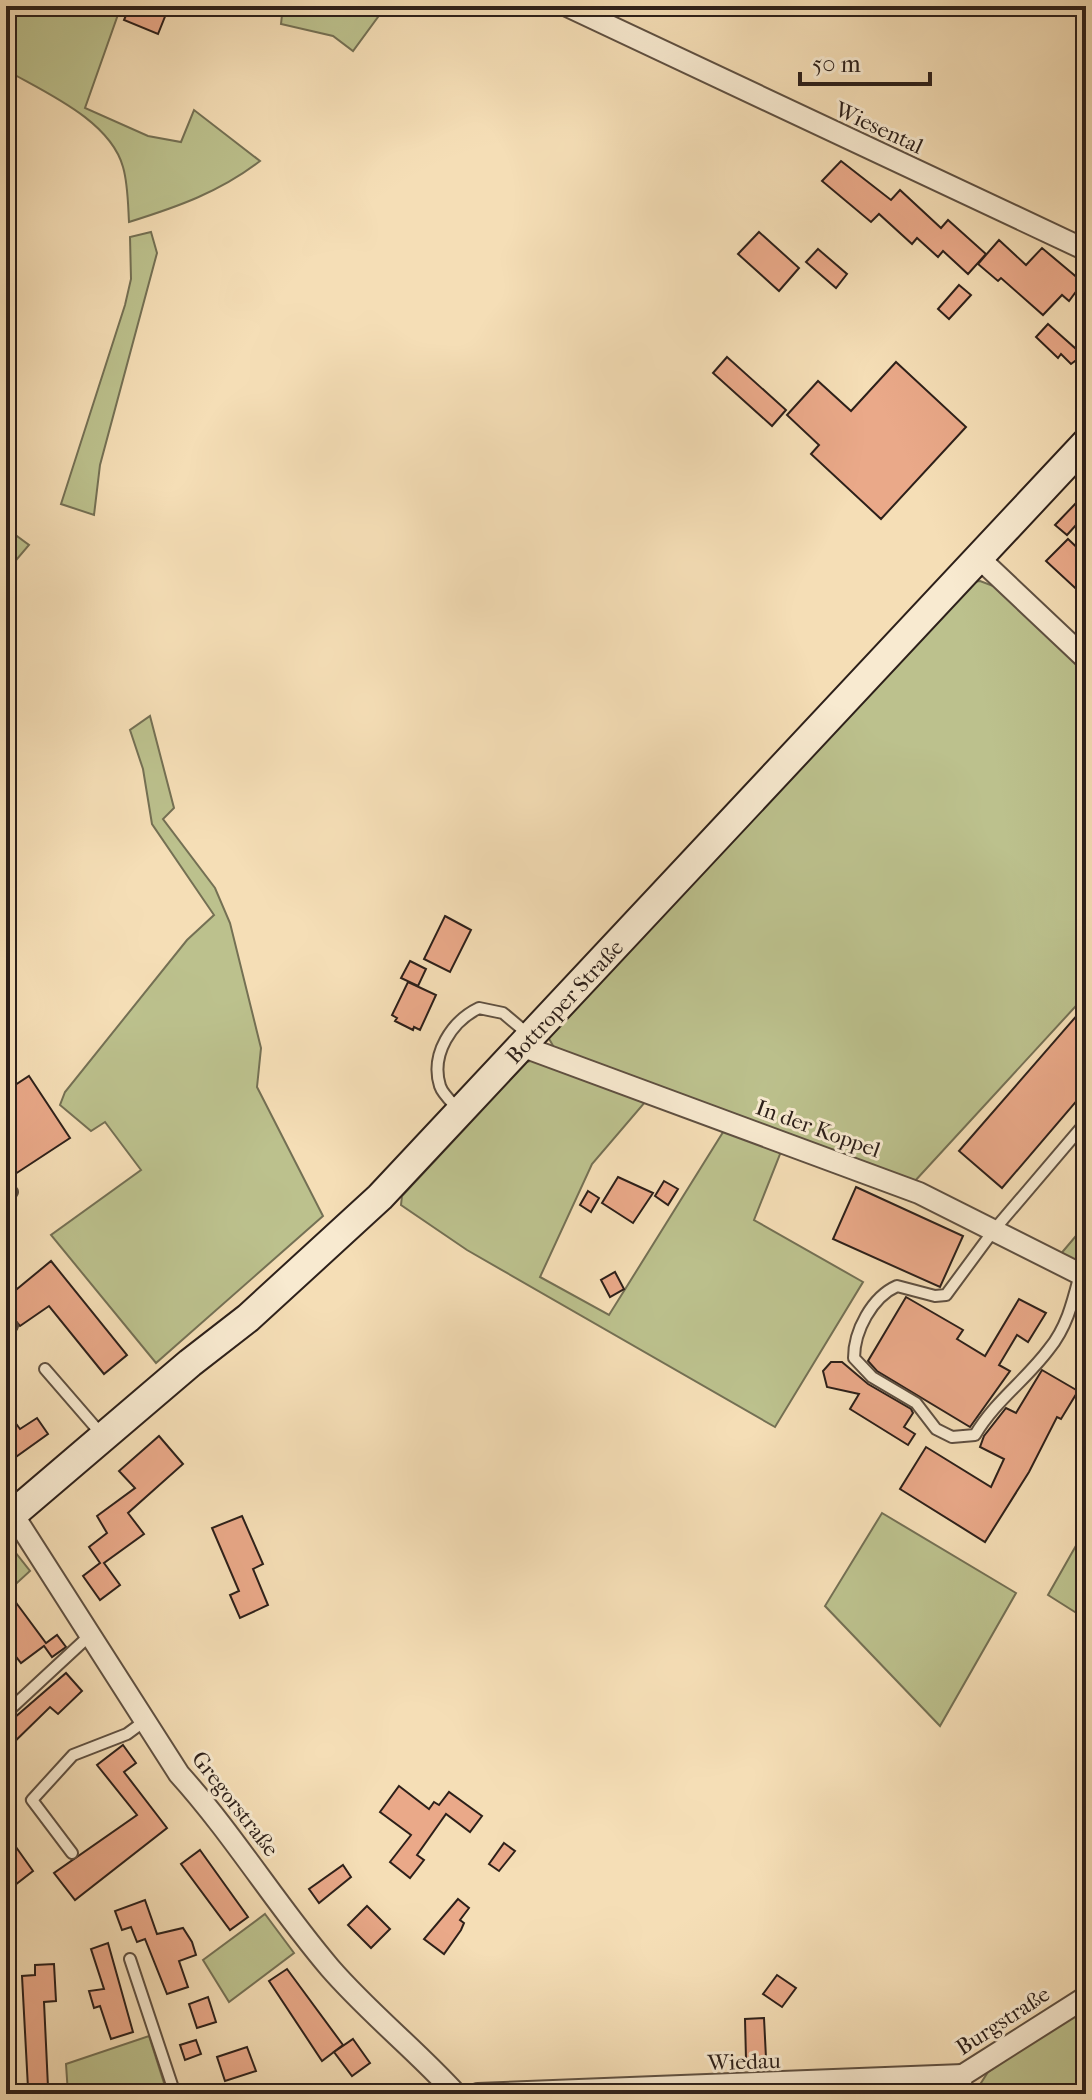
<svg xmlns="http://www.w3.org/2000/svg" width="1092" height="2100" font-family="'IM FELL French Canon',serif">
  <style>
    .green { fill: #bcc18d; stroke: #747054; stroke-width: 2 }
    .building { fill: #eaa989; stroke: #2d201a; stroke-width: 2 }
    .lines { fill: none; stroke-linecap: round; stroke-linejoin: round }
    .lane-casing { stroke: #5f5041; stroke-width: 14 }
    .street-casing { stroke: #5f5041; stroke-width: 24 }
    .secondary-casing { stroke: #2d201a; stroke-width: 32 }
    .lane { stroke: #f8ead0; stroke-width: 10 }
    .street { stroke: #f8ead0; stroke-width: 20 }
    .secondary { stroke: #f8ead0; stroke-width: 28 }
    .labels { text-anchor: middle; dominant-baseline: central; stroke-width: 6; stroke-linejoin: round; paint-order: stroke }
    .street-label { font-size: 22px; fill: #2d201a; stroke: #f8ead0 }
  </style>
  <rect width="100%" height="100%" fill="#f5deb6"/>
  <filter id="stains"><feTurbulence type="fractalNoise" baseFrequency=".0025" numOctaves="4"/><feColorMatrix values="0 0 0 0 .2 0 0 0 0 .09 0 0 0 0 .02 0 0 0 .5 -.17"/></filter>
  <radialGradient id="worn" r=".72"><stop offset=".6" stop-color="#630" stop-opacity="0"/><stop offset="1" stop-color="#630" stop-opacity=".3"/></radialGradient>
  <g class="green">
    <path d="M 6,6 L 121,6 L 85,108 L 148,136 L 181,142 L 194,110 L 260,161 C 220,192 177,207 129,222 C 128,205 128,184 123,167 C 110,120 44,92 6,70 Z"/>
    <polygon points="283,6 386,6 353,51 333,36 281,24"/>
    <polygon points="151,232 157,253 100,465 94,515 61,504 125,305 131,279 130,237"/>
    <polygon points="6,528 29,545 6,572"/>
    <polygon points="980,581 996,587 1086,670 1086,995 914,1182 556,1051 548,1037 973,582"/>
    <polygon points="150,716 174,808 163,819 215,888 230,923 261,1048 257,1087 323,1216 156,1363 51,1235 141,1170 105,1122 91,1131 60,1105 65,1092 187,940 214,915 152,824 143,769 130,730"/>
    <polygon points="533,1060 646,1101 592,1164 540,1277 609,1315 725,1129 782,1149 754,1220 863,1282 775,1427 467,1250 401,1205 402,1196 527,1062"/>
    <polygon points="1086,1224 1086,1269 1059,1256"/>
    <polygon points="882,1513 1016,1593 940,1726 825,1606"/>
    <polygon points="1086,1528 1086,1619 1048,1595"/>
    <polygon points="8,1543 30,1571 6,1593 6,1545"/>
    <polygon points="265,1914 294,1953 229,2002 203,1960"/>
    <polygon points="1086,2006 1086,2094 974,2094 988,2072"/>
    <polygon points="149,2036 164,2083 159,2094 68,2094 66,2064"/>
    <polygon points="911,2085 923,2094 901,2091 696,2094"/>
  </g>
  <g class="building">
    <polygon points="130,6 148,6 166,14 158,34 124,20"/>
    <polygon points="841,161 891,200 900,190 941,228 948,220 986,254 968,274 943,251 938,257 917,238 912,244 879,214 871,222 822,181"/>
    <polygon points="759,232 799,268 779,291 738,254"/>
    <polygon points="999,240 1026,265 1042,248 1086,285 1086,303 1075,293 1069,301 1062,295 1043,315 1001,278 998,281 978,264"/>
    <polygon points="818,249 847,274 836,288 806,262"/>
    <polygon points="959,285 971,295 949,319 938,309"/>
    <polygon points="1048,324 1075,348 1086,336 1086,371 1075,361 1071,364 1061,354 1058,358 1036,337"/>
    <polygon points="727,357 786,410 772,426 713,373"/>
    <polygon points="896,362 966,427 881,519 811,454 819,445 787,415 818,381 851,411"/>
    <polygon points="1076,503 1086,514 1067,535 1055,525"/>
    <polygon points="1068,539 1086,556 1086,598 1046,561"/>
    <polygon points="445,916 471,930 450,972 424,959"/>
    <polygon points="410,961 426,969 418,986 401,978"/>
    <polygon points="408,982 436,995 420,1030 414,1027 413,1030 395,1021 397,1018 392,1015"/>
    <polygon points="1086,1005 1086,1090 1002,1188 959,1151"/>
    <polygon points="29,1076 70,1138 6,1180 6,1091"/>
    <polygon points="618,1177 653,1193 633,1223 602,1203"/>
    <polygon points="664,1181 678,1189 668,1205 655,1196"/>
    <polygon points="856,1187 963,1236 940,1287 833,1239"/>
    <polygon points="588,1191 599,1198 591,1212 580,1205"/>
    <polygon points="51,1261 127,1355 104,1374 49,1306 20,1326 6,1310 6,1273 17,1289"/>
    <polygon points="615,1272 624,1289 610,1297 601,1280"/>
    <polygon points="906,1297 963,1330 957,1339 985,1356 1019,1299 1046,1313 1028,1342 1017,1335 999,1365 1010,1371 970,1427 877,1371 868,1361"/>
    <polygon points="831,1362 842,1362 868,1384 911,1409 913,1413 904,1427 915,1434 908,1445 850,1409 859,1394 827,1387 823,1371"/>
    <polygon points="1042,1370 1078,1391 1061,1419 1057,1417 1029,1472 985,1542 900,1489 926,1447 991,1487 1004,1459 980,1447 984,1436 1006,1408 1016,1413"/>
    <polygon points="6,1410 20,1429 37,1418 48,1434 6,1464"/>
    <polygon points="159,1436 183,1464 128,1513 144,1534 104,1563 120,1585 100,1600 83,1576 100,1563 89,1547 107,1533 97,1516 135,1488 119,1471"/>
    <polygon points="242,1516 263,1564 253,1569 268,1605 240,1618 230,1595 239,1591 212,1528"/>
    <polygon points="17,1604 46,1643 57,1635 66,1647 52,1657 44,1646 21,1663 6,1644 6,1612"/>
    <polygon points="66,1673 82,1691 58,1714 50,1707 6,1750 6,1725"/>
    <polygon points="123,1745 136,1763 124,1772 167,1828 75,1900 54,1873 137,1815 97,1765"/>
    <polygon points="399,1786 429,1809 434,1802 439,1805 449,1792 482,1816 470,1832 446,1814 417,1855 424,1860 410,1878 390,1862 411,1835 380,1812"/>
    <polygon points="6,1833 33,1871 15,1885 6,1873"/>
    <polygon points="504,1843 515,1851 499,1871 489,1864"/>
    <polygon points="200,1850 248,1917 230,1930 181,1864"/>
    <polygon points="343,1865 351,1877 319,1903 309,1889"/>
    <polygon points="458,1899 469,1908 460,1920 464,1923 461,1930 444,1954 424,1939"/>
    <polygon points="145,1900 157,1934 183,1928 192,1942 196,1955 179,1961 188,1987 167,1994 145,1939 137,1942 131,1927 122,1930 115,1911"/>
    <polygon points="367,1906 390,1929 371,1948 348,1925"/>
    <polygon points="108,1943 133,2032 111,2039 100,2006 94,2008 89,1991 104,1989 91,1949"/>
    <polygon points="54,1964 56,2001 44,2002 48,2087 28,2088 22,1976 35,1975 35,1965"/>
    <polygon points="287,1969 343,2045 322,2061 269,1981"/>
    <polygon points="777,1975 796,1988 782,2007 763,1994"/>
    <polygon points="208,1997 216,2022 197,2028 189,2004"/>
    <polygon points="764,2018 766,2058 746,2059 745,2019"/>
    <polygon points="353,2039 370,2063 352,2076 334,2052"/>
    <polygon points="196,2040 201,2054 185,2060 180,2045"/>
    <polygon points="247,2047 256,2071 225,2081 217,2057"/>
  </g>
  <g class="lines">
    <g class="lane-casing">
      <g id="lane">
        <path d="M 459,1110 C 453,1103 443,1095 440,1086 C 430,1054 452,1021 479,1008 L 503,1013 L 528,1034"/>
        <polyline points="6,1195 12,1192"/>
        <path d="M 1080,1274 C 1073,1301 1067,1327 1049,1349 C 1026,1380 995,1401 975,1435 L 952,1437 L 936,1429 L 916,1403 L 872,1377 L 854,1358 C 854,1331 872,1297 897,1286 L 935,1296 L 946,1295 L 994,1230 L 1086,1122"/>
        <polyline points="6,1318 12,1326"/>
        <polyline points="45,1369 103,1436"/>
        <polyline points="6,1713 88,1637"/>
        <polyline points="72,1853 32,1800 73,1755 127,1734 146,1720"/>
        <polyline points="130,1959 175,2094"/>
      </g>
    </g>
    <g class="street-casing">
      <g id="street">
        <polyline points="567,6 1086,250"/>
        <polyline points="979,558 1086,659"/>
        <polyline points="524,1047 919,1193 1086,1277"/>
        <path d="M 7,1505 L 179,1774 C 234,1835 277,1906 330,1968 C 369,2013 416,2050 456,2094"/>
        <polyline points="478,2094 963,2075"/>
        <polyline points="957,2094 963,2075 1086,1997"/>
      </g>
    </g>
    <g class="secondary-casing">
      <polyline id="secondary" points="6,1520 190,1363 248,1318 380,1197 1086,443"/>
    </g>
    <use href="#lane" class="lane"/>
    <use href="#street" class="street"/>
    <use href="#secondary" class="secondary"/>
  </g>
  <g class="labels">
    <g class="street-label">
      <text transform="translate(879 128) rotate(25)">Wiesental</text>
      <text transform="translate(565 1002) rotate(-47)">Bottroper Straße</text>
      <text transform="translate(818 1129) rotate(20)">In der Koppel</text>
      <text transform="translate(235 1804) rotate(52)">Gregorstraße</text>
      <text transform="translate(1003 2021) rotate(-33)">Burgstraße</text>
      <text transform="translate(744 2062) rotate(-2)">Wiedau</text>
    </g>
  </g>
  <rect width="1092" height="2100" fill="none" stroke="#f5deb6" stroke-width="32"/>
  <rect x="8" y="8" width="1076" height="2084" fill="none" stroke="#2d201a" stroke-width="4"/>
  <rect x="16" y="16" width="1060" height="2068" fill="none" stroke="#2d201a" stroke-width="2"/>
  <path d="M800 72v12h130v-12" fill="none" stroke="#2d201a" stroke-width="4"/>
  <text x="812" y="72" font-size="24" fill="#2d201a" stroke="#f8ead0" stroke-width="6" paint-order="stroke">50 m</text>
  <rect width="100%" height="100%" filter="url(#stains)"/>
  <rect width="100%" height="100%" fill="url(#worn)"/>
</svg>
